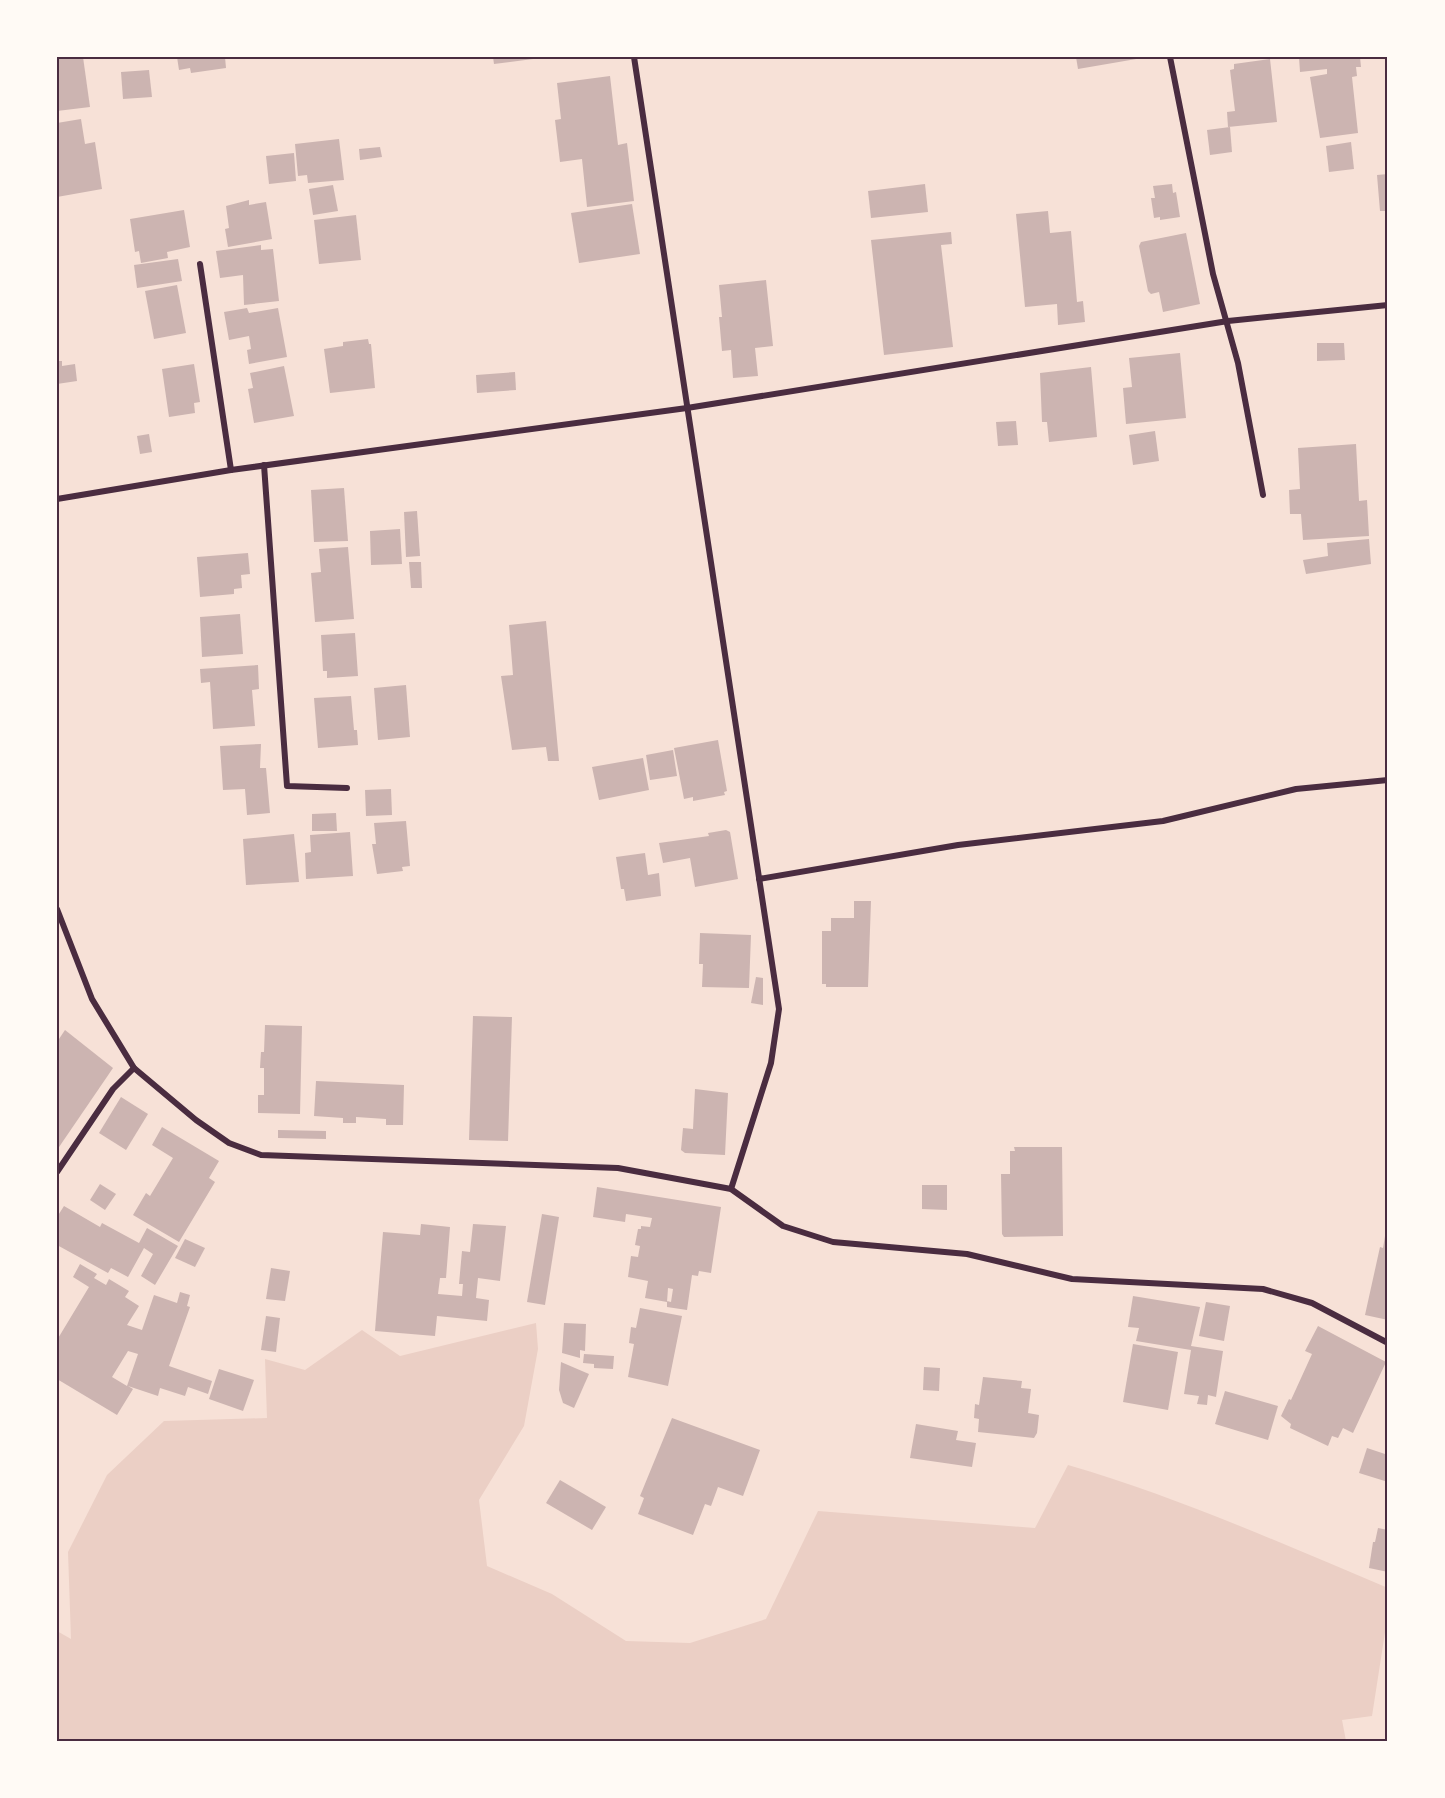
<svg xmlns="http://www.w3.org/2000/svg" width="1445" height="1798" font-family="'Asap Condensed',sans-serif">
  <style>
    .green { fill: #ebcfc5 }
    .building { fill: #ccb4b1; fill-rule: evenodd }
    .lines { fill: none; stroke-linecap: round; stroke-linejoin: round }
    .minor { stroke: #4a2c40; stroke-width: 6 }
    .neatline { fill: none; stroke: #4a2c40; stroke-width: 2 }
  </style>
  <rect width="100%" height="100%" fill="#f7e1d7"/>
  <path class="green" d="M 536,1323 L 538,1349 L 524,1426 L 479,1500 L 487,1566 L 552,1594 L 626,1641 L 690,1643 L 766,1619 L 818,1511 L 1035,1528 L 1068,1465 C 1178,1497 1283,1544 1388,1588 L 1388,1613 L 1372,1716 L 1342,1720 L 1346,1741 L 57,1741 L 57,1631 L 71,1639 L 68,1552 L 107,1475 L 164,1421 L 267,1418 L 265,1359 L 305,1370 L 362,1330 L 400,1356 Z"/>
  <g class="building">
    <polygon points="57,57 83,57 90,107 57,111"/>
    <polygon points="177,57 225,57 226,68 191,73 190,68 179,70"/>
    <polygon points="493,57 533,57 533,59 494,64"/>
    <polygon points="1076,57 1142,57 1142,58 1078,69"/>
    <polygon points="1299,57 1360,57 1361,67 1356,67 1357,76 1352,77 1358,133 1320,138 1310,77 1327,74 1327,69 1300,72"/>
    <polygon points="1270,59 1277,122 1228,127 1227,112 1235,111 1230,70 1234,69 1234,64"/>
    <polygon points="149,70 152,97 123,99 121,72"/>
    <polygon points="610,76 618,145 627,143 634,201 587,207 582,159 560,162 555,120 561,119 557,83"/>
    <polygon points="81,119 85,144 95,142 102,189 57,197 57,123"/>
    <polygon points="1230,127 1232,152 1210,155 1207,130"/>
    <polygon points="339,139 344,180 308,183 307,175 298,176 295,144"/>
    <polygon points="1351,142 1354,169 1329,172 1326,146"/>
    <polygon points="380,147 382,157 360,160 359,149"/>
    <polygon points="294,153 296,181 269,184 266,156"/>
    <polygon points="1388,174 1388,228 1386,228 1385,211 1380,211 1377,175"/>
    <polygon points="925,184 928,212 871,218 868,191"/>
    <polygon points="1172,184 1173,193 1176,192 1180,217 1160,220 1160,217 1154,218 1151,198 1155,198 1153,186"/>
    <polygon points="333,185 338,211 313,215 309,189"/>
    <polygon points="249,200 249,205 266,202 272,239 228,247 225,229 229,228 226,206"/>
    <polygon points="632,204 640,254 579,263 571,213"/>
    <polygon points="184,210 190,247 167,252 168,258 141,263 139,251 135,252 130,219"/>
    <polygon points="1048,211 1050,233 1071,231 1077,302 1083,301 1085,322 1058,325 1057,304 1025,307 1016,214"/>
    <polygon points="356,215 361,260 319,264 314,220"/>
    <polygon points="951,232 952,244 941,245 953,347 884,355 871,240"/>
    <polygon points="1186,233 1200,304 1163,312 1159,292 1151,294 1148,291 1139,246 1141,242"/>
    <polygon points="261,245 261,250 273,249 279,301 244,305 243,275 220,278 216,251"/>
    <polygon points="178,259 182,281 137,288 134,265"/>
    <polygon points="766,280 773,346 755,348 758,376 733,378 731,350 722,351 719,317 722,317 719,285"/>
    <polygon points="177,285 186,333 154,339 145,291"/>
    <polygon points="247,308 249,313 278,308 287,357 249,364 247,350 251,349 249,336 229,340 224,312"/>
    <polygon points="368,339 369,344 371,344 375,388 330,393 324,349 343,346 343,342"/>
    <polygon points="1317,343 1344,343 1345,360 1317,361"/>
    <polygon points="1180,353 1186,418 1126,424 1123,388 1132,387 1129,358"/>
    <polygon points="57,361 62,361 62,366 75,364 77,381 57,384"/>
    <polygon points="194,364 200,402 194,403 195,413 169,417 162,369"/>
    <polygon points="284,366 294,416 254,423 248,389 253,388 250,373"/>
    <polygon points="1091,367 1097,437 1049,442 1047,422 1042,422 1040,373"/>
    <polygon points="515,372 516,390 477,393 476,375"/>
    <polygon points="1016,421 1018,445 998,446 996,422"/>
    <polygon points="1155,431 1159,461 1133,465 1129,435"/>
    <polygon points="149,434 152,452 140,454 137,436"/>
    <polygon points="1356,444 1359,501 1367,500 1369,536 1303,540 1301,514 1290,514 1289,490 1300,489 1298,448"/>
    <polygon points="344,488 348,541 314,542 311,490"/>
    <polygon points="417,511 420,556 406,557 404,512"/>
    <polygon points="400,529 402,564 371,565 370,531"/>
    <polygon points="1369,539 1371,564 1306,574 1303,560 1328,556 1327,543"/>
    <polygon points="348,547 354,619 315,622 311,573 321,572 319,549"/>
    <polygon points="248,553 250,574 241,575 242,588 234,589 234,594 200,597 197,557"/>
    <polygon points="409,562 421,562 422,588 411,588"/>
    <polygon points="240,614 243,654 202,657 200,617"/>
    <polygon points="546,621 559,761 548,761 546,747 512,750 501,676 513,675 509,625"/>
    <polygon points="355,633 358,676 327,678 327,671 323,671 321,635"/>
    <polygon points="258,665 259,689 252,690 255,726 213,729 210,682 201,683 200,669"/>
    <polygon points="406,685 410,737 378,740 374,688"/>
    <polygon points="351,696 354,730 357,730 358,745 318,748 314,698"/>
    <polygon points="718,740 727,791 724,792 725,795 693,801 693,797 684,799 674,748"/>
    <polygon points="261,744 260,768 266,768 270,813 247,815 245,789 223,790 220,746"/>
    <polygon points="673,750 677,776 650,780 646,755"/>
    <polygon points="643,758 649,790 599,800 592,767"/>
    <polygon points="391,789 392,815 366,816 365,790"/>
    <polygon points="336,813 337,831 312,831 312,814"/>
    <polygon points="406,821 410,866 402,867 403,871 377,874 372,844 376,844 374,823"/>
    <polygon points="726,830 730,832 738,879 695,887 690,858 663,863 659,843 709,836 708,833"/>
    <polygon points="350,832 353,876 306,879 305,853 311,852 310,835"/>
    <polygon points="294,834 299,882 246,885 243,839"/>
    <polygon points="645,853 648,875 659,873 661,896 626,901 624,889 621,889 616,857"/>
    <polygon points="854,901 871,901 868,987 826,987 826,984 822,984 822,931 831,931 831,918 854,918"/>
    <polygon points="700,933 751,935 749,988 702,987 703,964 699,964"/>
    <polygon points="756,977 763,978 763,1005 751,1003"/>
    <polygon points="473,1016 512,1017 508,1141 469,1140"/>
    <polygon points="265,1025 302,1026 300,1114 258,1113 258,1095 264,1095 264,1068 260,1068 261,1052 264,1052"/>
    <polygon points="65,1030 113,1068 57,1150 57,1042"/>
    <polygon points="316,1081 404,1085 403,1125 386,1125 386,1119 356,1117 356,1123 343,1123 343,1118 314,1116"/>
    <polygon points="695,1089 728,1093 725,1155 685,1153 681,1150 683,1128 693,1129"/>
    <polygon points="121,1097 148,1114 126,1150 99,1133"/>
    <polygon points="162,1127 219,1161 209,1178 215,1182 179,1242 133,1215 146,1193 150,1196 173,1158 152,1145"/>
    <polygon points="278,1130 326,1131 326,1139 278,1138"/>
    <polygon points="1014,1147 1062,1147 1063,1236 1004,1237 1002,1234 1001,1174 1010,1174 1010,1151 1015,1151"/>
    <polygon points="100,1184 116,1194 105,1210 90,1200"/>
    <polygon points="922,1185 947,1185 947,1210 922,1209"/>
    <polygon points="597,1187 721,1207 711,1273 699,1271 698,1276 692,1275 687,1310 667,1307 667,1301 671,1302 673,1289 668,1288 667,1302 645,1298 648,1281 628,1277 631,1256 638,1257 640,1246 635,1245 638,1229 641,1229 641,1226 650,1227 652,1218 626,1214 625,1222 593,1217"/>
    <polygon points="64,1206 100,1227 102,1223 139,1243 147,1228 178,1246 155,1285 141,1276 153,1254 144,1248 128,1277 111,1268 108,1273 57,1245 57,1217"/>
    <polygon points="542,1214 559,1217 545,1305 527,1302"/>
    <polygon points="421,1224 450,1227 446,1278 440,1278 438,1294 462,1296 463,1284 459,1284 462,1251 470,1252 473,1224 506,1226 500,1281 478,1278 476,1298 489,1300 487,1321 437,1316 435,1336 375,1331 383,1232 420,1235"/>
    <polygon points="1385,1236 1388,1237 1388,1320 1365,1315 1380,1247 1383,1248"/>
    <polygon points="185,1239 205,1248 195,1267 175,1258"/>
    <path d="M 80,1264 L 97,1274 L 94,1278 L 106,1285 L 109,1279 L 129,1291 L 125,1297 L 139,1306 L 127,1325 L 142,1330 L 154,1295 L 177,1303 L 180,1292 L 190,1295 L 187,1306 L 190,1307 L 169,1366 L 212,1381 L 208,1394 L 188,1387 L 185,1396 L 160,1388 L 158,1396 L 128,1386 L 133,1389 L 117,1415 L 57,1379 L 57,1340 L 89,1287 L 73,1277 ZM 128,1351 L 138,1354 L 127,1386 L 112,1377 Z"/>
    <polygon points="271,1268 290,1271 285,1301 266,1299"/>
    <polygon points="1133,1296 1200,1307 1191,1346 1223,1351 1216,1397 1208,1395 1207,1405 1197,1404 1199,1396 1184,1394 1191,1350 1136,1341 1139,1328 1128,1327"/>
    <polygon points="1206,1302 1230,1306 1224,1341 1199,1336"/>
    <polygon points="640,1308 682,1316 668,1386 628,1377 634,1344 629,1343 631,1327 636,1328"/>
    <polygon points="266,1316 280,1318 276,1352 261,1350"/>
    <polygon points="564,1323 586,1324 585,1351 580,1350 580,1358 562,1353"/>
    <polygon points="1318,1326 1386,1362 1353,1433 1343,1428 1338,1438 1332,1436 1328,1446 1290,1428 1291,1424 1281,1416 1289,1399 1291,1400 1312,1354 1305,1351"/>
    <polygon points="1133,1344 1178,1352 1168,1410 1123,1402"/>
    <polygon points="584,1354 614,1356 613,1369 594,1368 594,1364 583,1363"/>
    <polygon points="561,1362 589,1374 574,1408 563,1403 559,1390"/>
    <polygon points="924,1367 940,1368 939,1391 923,1390"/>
    <polygon points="219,1369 254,1380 243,1411 209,1399"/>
    <polygon points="983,1377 1022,1381 1021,1388 1031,1389 1028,1413 1039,1415 1037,1433 1034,1438 978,1432 979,1419 974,1418 975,1404 979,1405"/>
    <polygon points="1225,1391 1278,1406 1268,1440 1215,1424"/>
    <polygon points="672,1418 760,1450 743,1496 718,1487 711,1506 705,1504 693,1535 638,1514 644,1498 640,1496"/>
    <polygon points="916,1424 958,1431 956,1440 976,1443 972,1467 910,1458"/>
    <polygon points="1367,1448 1388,1455 1388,1482 1359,1473"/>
    <polygon points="560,1480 606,1507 592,1530 546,1503"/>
    <polygon points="1378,1528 1388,1530 1388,1572 1369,1568 1373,1542 1375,1542"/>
  </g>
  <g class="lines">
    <g class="minor">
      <polyline points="634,57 779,1009 771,1063 731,1189"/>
      <polyline points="1170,57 1213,274 1238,363 1263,495"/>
      <polyline points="200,264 231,470"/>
      <polyline points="264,465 287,786 347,788"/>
      <polyline points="57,499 231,470 687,408 1228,321 1388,305"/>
      <polyline points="759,879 958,845 1163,821 1296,789 1388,780"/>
      <polyline points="57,909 92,999 134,1068 196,1120 229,1143 261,1155 618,1168 731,1189 783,1226 833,1242 967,1254 1072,1279 1263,1289 1312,1303 1388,1343"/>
      <polyline points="57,1172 113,1089 134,1068"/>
    </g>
  </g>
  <rect width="1445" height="1798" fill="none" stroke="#fffaf5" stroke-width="117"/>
  <rect x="58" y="58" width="1328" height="1682" class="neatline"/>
</svg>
